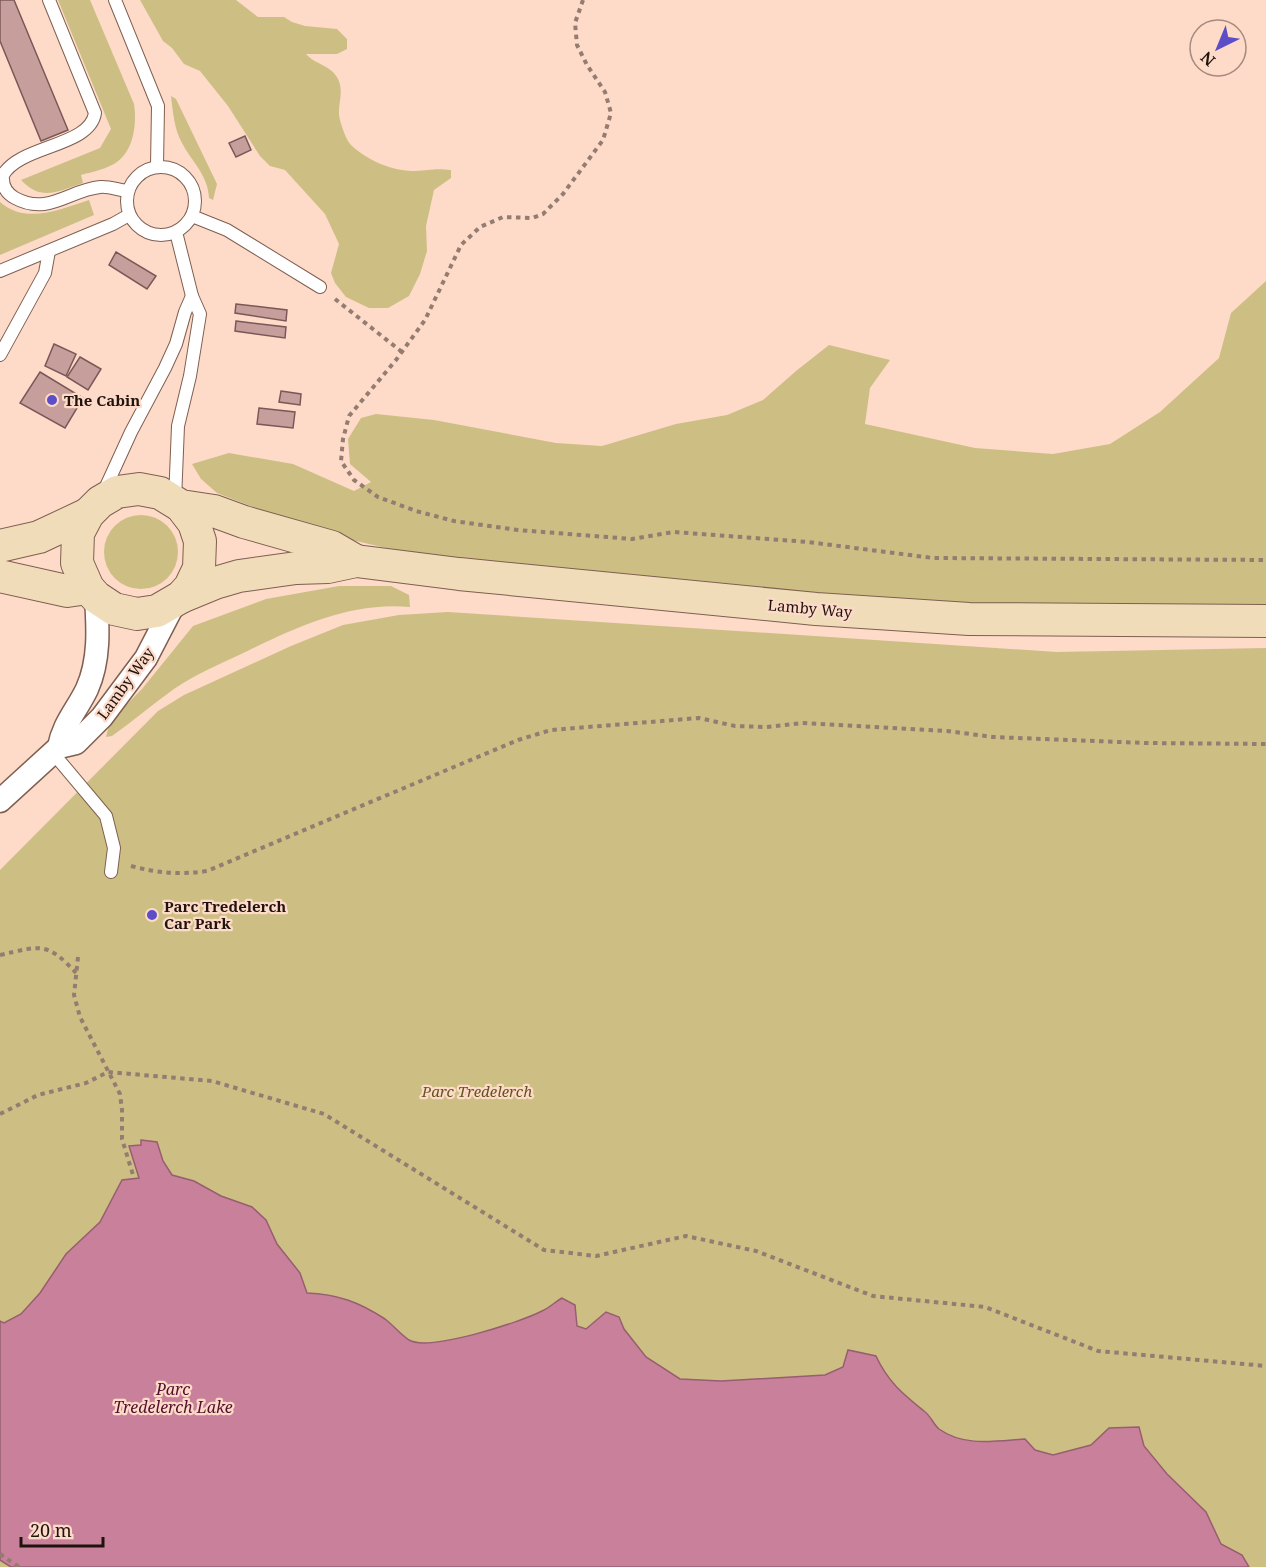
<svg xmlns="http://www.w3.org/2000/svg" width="1266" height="1567" font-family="'Noto Serif',serif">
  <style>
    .green { fill: #cdbf84 }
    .water { fill: #c9809a; stroke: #965f70; stroke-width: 1.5 }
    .building { fill: #c69f9d; stroke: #7b5857; stroke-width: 1.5 }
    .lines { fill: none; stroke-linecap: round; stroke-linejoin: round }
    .lane-casing { stroke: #7e5f50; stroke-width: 14 }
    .street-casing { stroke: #7e5f50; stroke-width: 25 }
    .secondary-casing { stroke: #7e5f50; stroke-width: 34 }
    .path { stroke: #957c71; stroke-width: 4; stroke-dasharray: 4.5 4.5; stroke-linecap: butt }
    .lane { stroke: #fff; stroke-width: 12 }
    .street { stroke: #fff; stroke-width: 22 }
    .secondary { stroke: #f1dcba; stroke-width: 32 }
    .poi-dot { fill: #5c4ec7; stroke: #fedac9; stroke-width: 2 }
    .labels { text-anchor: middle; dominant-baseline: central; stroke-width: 4.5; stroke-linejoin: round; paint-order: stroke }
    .poi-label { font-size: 15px; font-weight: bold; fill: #1f130d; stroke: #fedac9; text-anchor: start }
    .street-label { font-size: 15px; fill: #1f130d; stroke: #fedac9 }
    .park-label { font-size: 15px; font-style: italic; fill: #62551e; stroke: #fedac9 }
    .water-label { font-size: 16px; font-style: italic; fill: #520f2e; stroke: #fedac9 }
  </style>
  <rect width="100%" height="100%" fill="#fedac9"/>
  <g class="green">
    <path d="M 58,0 L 90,0 L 134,104 C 137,123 134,150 117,162 C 107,169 92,172 81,175 L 83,183 C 59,191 41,202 21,180 L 100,148 L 111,129 Z"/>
    <path d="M 140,0 L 236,0 L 258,17 L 284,17 L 292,22 L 305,26 L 337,29 L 347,39 L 347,49 L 337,54 L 306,54 C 314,64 331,65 338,79 C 345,93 336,107 340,120 C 342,127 346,140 351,145 C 368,161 392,171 415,171 C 429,170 437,168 451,170 L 451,178 L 434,190 L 426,226 L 427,251 L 420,274 L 409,296 L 388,308 L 369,308 L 346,297 L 335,283 L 331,273 L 339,244 L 325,214 L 285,170 L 270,166 L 260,156 L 228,106 L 200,71 L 184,64 L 172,48 L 163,41 Z"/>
    <path d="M 171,96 L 176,99 L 217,184 L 213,200 L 209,198 C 208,175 192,162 182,143 C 174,129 173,112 171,96 Z"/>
    <path d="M 89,200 L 94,215 L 0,255 L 0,202 C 26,225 61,209 89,200 Z"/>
    <polygon points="1266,281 1266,607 1043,608 857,599 411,554 314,531 217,493 201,479 192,464 229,453 293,464 354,491 371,482 350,464 348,439 361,418 376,414 434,420 556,443 602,446 676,424 727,415 763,400 796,371 829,345 890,360 870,388 865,424 975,448 1053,454 1110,444 1160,412 1219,358 1231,313"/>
    <circle cx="141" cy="552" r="37"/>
    <path d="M 339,586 L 391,586 L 409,595 L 410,607 C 350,601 292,629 239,655 C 218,665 194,675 174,689 C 153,704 133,721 112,736 L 106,737 L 110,721 L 142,689 L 193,626 L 266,599 Z"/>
    <polygon points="448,612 1057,652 1266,648 1266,1567 0,1567 0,870 158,711 184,695 291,646 343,625 399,615"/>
  </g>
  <path class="water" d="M 141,1140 L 157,1142 L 163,1161 L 172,1175 L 194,1181 L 221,1196 L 252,1207 L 266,1220 L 277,1244 L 300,1273 L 307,1293 C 337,1294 359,1302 385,1319 C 393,1325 400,1334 409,1340 C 429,1352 521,1322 542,1311 C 549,1308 555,1302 562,1298 L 575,1305 L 577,1326 L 586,1329 L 606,1312 L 619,1317 L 624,1329 L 646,1357 L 680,1379 L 721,1381 L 825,1375 L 843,1367 L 848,1350 L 876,1356 C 888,1382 903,1394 924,1411 C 931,1416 933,1424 939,1429 C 964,1447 995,1441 1025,1439 L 1035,1450 L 1053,1455 L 1091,1445 L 1109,1428 L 1139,1427 L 1144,1446 L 1167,1474 L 1206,1512 L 1221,1544 L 1242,1555 L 1249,1567 L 11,1567 L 0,1560 L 0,1321 L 4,1323 L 21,1314 L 40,1293 L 66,1254 L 100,1222 L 122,1180 L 139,1178 L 129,1146 L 141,1145 Z"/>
  <g class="building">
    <polygon points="0,0 14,0 68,130 41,141 0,41"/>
    <polygon points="245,136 251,150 236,157 229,143"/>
    <polygon points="116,252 156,276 147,289 109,265"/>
    <polygon points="236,304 287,310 286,321 235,313"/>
    <polygon points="236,321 286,327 285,338 235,331"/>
    <polygon points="54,344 76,354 66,376 45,366"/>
    <polygon points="80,357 101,369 88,390 67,377"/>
    <polygon points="40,372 83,398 65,428 20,403"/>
    <polygon points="281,391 301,394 300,405 279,402"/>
    <polygon points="259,408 295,412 293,428 257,424"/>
  </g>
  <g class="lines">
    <g class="lane-casing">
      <g id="lane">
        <path d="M 49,0 L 95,113 C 90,147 20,145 3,175 C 2,185 6,193 15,198 C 48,216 69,190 100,187 C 108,186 119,190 128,191"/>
        <polyline points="115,0 158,106 157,166"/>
        <circle cx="161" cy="201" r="34"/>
        <polyline points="192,216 227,230 320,287"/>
        <polyline points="0,271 113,224 129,215"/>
        <polyline points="0,355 45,273 49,251"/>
        <polyline points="104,491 131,432 165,368 176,344 185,312 192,296"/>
        <polyline points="175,500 178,426 190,376 200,314 192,296 176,232"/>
        <polyline points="53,753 106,816 114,848 111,872"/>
      </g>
    </g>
    <g class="street-casing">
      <g id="street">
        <path d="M 59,747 C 63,724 77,710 87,689 C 100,660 98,628 96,597"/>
        <polyline points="0,801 59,747 76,743 102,717 146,658 175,602"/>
      </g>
    </g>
    <g class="secondary-casing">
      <g id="secondary">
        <polyline points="181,506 194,523 200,541 199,568 190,587 181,597 157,611 137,614 114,609 96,597 88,588 77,563 78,533 88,514 100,502 117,492 139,489 160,493 181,506 214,511 244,522 332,547 356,561"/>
        <polyline points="0,546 39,537 88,514"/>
        <polyline points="0,576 67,591 88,588"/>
        <polyline points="181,597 215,583 239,576 296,568 328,567 356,561 459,574 816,609 969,619 1266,621"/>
      </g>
    </g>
    <g class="path">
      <polyline points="583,0 575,23 577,45 587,65 605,92 611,113 603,140 563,194 543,214 532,218 503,217 480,227 461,245 425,320 396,360 349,416 343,439 341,461 354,480 378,497 416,511 454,521 518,530 632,539 674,532 808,542 933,558 1266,560"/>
      <polyline points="335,299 402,352"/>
      <path d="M 131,866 C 158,873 180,875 207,871 L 518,740 L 551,730 L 699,718 L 735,726 L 766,727 L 802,723 L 947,731 L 993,737 L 1145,743 L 1266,744"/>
      <path d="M 0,955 C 40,946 47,941 76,973"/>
      <polyline points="78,957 74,995 80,1017 120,1094 122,1110 122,1139 133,1175"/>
      <polyline points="0,1114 38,1095 86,1083 108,1072 212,1081 324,1114 544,1250 596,1256 686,1236 756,1251 873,1296 985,1307 1098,1351 1266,1366"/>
      <polyline points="0,1554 19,1567"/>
    </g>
    <use href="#lane" class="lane"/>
    <use href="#street" class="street"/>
    <use href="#secondary" class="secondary"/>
  </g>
  <g class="poi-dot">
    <circle cx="52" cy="400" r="6"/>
    <circle cx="152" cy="915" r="6"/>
  </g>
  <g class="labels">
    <g class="poi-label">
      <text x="64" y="400">The Cabin</text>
      <text x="164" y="906">Parc Tredelerch<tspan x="164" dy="17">Car Park</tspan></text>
    </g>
    <g class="street-label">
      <text transform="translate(810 608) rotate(5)">Lamby Way</text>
      <text transform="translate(125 683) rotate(-54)">Lamby Way</text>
    </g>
    <g class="park-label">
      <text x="477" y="1091">Parc Tredelerch</text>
    </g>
    <g class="water-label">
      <text x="173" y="1389">Parc<tspan x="173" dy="18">Tredelerch Lake</tspan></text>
    </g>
  </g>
  <g transform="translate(1218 48) rotate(223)"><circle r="28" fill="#fedac9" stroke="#a58a7e" stroke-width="1.5"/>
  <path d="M0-4.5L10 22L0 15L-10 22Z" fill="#5c4ec7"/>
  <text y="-9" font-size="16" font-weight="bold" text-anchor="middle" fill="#1f130d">N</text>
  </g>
  <path d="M21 1537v9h82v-9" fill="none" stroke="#1f130d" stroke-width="3"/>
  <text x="30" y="1537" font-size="18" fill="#1f130d" stroke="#fedac9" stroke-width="4.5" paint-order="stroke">20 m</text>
</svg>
